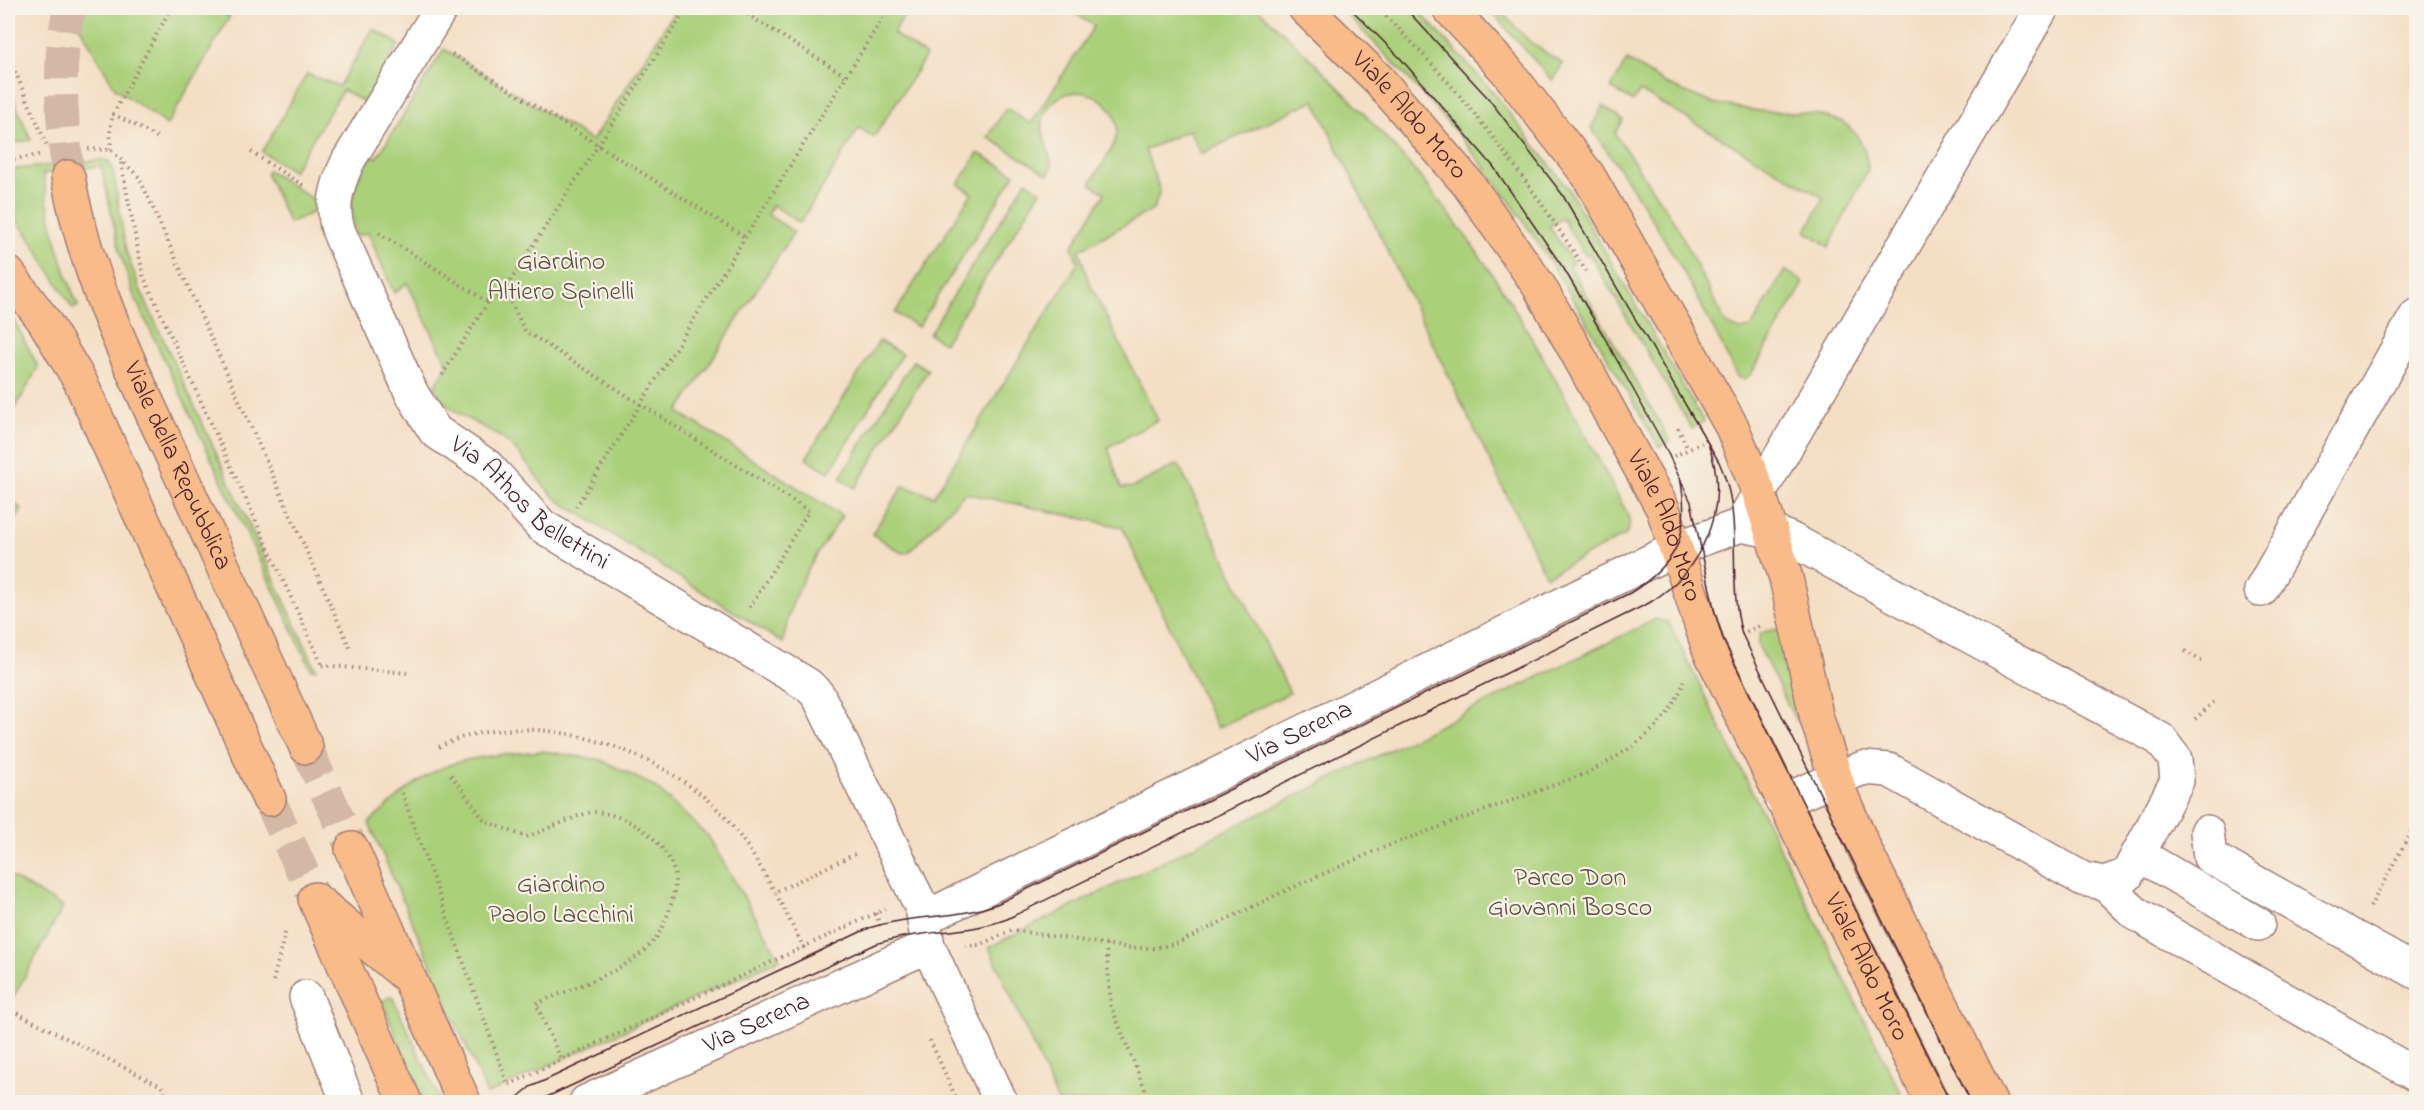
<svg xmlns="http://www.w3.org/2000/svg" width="2424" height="1110" font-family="'Indie Flower',sans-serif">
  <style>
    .green { fill: #aad07a; stroke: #7a7852; stroke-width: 1.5 }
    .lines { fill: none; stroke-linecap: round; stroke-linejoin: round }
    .major-tunnel { stroke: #d2b8a5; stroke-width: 33; stroke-dasharray: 33 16; stroke-linecap: butt }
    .minor-casing { stroke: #9f7e78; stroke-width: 36 }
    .major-casing { stroke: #9f7e78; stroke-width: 36 }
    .path { stroke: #9f7e78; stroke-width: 4; stroke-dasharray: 1.5 4.5; stroke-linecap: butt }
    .minor { stroke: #fff; stroke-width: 33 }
    .major { stroke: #fabb8b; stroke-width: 33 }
    .tram { stroke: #4a1f2b; stroke-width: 1.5 }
    .path-bridge { stroke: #9f7e78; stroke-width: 4; stroke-dasharray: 1.5 4.5; stroke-linecap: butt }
    .labels { text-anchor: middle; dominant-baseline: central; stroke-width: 4.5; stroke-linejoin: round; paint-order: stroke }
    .street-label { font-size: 26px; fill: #4a1f2b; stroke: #f7f3e8 }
    .park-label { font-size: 26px; fill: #624b3f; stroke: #f7f3e8 }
  </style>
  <rect width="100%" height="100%" fill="#f7f3e8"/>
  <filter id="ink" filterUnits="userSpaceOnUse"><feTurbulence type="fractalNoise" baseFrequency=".0167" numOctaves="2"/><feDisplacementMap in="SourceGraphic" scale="12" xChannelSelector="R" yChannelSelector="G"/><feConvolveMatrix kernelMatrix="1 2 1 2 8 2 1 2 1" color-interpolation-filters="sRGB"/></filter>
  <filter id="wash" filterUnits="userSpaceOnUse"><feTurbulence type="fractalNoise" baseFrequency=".008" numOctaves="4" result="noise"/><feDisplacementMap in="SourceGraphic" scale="24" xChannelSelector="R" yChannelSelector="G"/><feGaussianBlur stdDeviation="1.35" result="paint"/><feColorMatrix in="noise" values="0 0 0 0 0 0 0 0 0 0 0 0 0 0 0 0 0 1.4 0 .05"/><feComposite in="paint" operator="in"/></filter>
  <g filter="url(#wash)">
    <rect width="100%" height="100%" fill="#f4dec4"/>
    <g class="green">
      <polygon points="69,8 216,8 230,16 167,125 115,88"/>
      <path d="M 677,8 L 909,8 L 893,33 L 926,56 L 874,137 L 859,128 L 800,223 L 773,205 L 767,214 L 794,232 L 678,412 L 842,516 C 813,561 791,588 783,643 L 559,501 C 537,483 526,456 503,439 C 480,422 447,415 434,387 L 448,365 L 407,283 L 394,293 L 368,233 L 356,236 C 347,199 352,185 372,155 L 377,158 L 444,49 L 592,141 Z"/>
      <path d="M 1067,8 L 1257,8 C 1351,95 1439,188 1507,297 C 1548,363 1584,432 1620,500 C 1627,513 1634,522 1626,535 L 1546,576 L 1314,100 L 1201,154 L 1189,130 L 1145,150 L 1160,190 L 1154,209 L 1079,250 L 1088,280 L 1158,420 L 1108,447 L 1121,488 L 1133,487 L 1178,464 L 1290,693 L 1217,728 L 1122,527 L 965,493 L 909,552 L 902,553 L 872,534 L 903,486 L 934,496 L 1078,263 L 1072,247 L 1105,193 L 1092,185 L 1091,182 C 1100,166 1118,146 1117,128 C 1116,98 1077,81 1054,101 C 1025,129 1062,156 1048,175 L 988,137 L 1006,108 L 1031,124 L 1094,26 Z"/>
      <path d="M 1340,8 L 1416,8 L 1488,86 L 1568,188 L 1704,422 L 1692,429 L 1589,253 L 1585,255 L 1562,218 L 1549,226 L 1573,263 L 1569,265 L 1670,441 L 1659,447 C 1605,354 1554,259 1489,173 C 1444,114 1392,60 1340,8 Z"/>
      <polygon points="1488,8 1497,8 1530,42 1563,64 1552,80"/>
      <polygon points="373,29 399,44 364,102 343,90 293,171 262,152 307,74 339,86"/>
      <polygon points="1627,60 1668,85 1712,103 1759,111 1816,114 1843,122 1856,134 1865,151 1868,169 1829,247 1806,231 1824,198 1640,91 1633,102 1611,88"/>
      <polygon points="8,86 31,140 8,144"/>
      <path d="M 1603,106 L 1623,120 L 1615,134 L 1674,221 L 1726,324 L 1740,330 L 1751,328 L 1785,270 L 1804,283 L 1751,374 L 1744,379 L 1737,377 C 1696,289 1648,206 1591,128 Z"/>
      <polygon points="978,153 1015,174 918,327 895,313 972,193 958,184"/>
      <path d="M 101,160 L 108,161 L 113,170 L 126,251 L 139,287 L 316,669 L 311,669 L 134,296 L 120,252 L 101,166 L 43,174 C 49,219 61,264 78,306 L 73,309 L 28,235 L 8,210 L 8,170 Z"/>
      <polygon points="268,170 314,200 316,211 289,223 266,173"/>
      <polygon points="1026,181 1041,191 944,343 929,334"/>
      <polygon points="8,312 11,314 38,367 8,421"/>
      <polygon points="879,341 902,354 829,472 806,458"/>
      <polygon points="913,361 928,370 855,488 840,478"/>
      <polygon points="8,500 22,509 9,531 8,530"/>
      <polygon points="1656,619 1669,623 1905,1102 1058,1102 989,947"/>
      <polygon points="1776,629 1779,630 1799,717 1796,721 1758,645 1760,633"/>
      <path d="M 542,751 L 601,760 L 654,786 L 708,836 L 780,959 L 487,1094 L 369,823 C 393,801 419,776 449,765 C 479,755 511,754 542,751 Z"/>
      <polygon points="8,875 63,907 8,1007"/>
      <polygon points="392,996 441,1102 423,1102 382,1001"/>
    </g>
  </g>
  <g filter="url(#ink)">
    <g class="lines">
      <g class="major-tunnel">
        <path d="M 68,177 C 63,121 55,63 70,8"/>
        <polyline points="306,747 352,849"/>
        <polyline points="269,799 315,899"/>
      </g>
      <g class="minor-casing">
        <g id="minor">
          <path id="s1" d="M 441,8 L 348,161 C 336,187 329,210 341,237 L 412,394 L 435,431 L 487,466 L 542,526 L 808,685 L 818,695 L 922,908 L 928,946 L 1001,1102"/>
          <polyline points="1747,514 2042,8"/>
          <polyline points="2261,590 2416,316"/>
          <polyline points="2207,832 2210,857 2416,972"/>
          <polyline points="2138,854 2258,924"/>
          <polyline points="2104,883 2136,914 2416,1075"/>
          <path id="s2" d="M 925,918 L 1677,548 L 1741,525 L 1772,531 L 1792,540 L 2160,739 L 2175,759 L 2177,781 L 2127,875 L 2104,883 L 2083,879 L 1889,770 L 1863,768 L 1782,801"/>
          <polyline points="306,997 348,1102"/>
          <path id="s3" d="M 586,1102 L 928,946"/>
        </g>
      </g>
      <g class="major-casing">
        <g id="major">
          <path id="s4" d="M 1305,8 L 1379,80 L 1468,184 L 1539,286 L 1576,351 L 1663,509 L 1709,649 L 1932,1102"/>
          <polyline points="1449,8 1506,70 1588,175 1732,427 1759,493 1786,578 1817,719 1841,795 1865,850 1990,1102"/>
          <path id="s5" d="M 68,177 C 86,277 131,367 173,458 C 217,554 262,651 306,747"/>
          <polyline points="8,273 44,321 80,381 269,799"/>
          <polyline points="352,849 464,1102"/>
          <polyline points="315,899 405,1102"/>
          <polyline points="321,904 403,973"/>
        </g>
      </g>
      <g class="path">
        <polyline points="687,8 509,283 507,294 525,331 809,511 748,610"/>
        <polyline points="737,8 846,76"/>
        <path d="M 1377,8 C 1459,85 1526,177 1586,271"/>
        <polyline points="452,54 745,237"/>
        <polyline points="8,55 48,148"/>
        <polyline points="113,114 159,138"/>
        <polyline points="88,149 111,150 139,177 351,650"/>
        <polyline points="111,150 110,129 113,114 171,8"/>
        <polyline points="251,152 304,186"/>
        <polyline points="8,160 39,155"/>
        <polyline points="121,163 143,275 322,665"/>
        <polyline points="379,233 488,302 507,294"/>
        <polyline points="442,375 488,302"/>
        <polyline points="1678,428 1688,449"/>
        <polyline points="1674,456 1702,443"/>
        <polyline points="576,507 889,8"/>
        <polyline points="1741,634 1762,625"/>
        <polyline points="2185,651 2203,662"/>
        <polyline points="2195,719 2217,699"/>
        <path d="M 439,747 C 525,703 661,747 724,816 C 744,839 760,866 775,892"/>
        <path d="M 451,775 L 485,821 L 526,837 C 539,833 586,811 594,812 C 628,814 664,838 674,871 C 679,890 665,929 652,943 C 627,972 571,988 536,1004 L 561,1059"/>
        <polyline points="402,793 508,1085 885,909"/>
        <polyline points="2370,907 2416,823"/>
        <polyline points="876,913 881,930"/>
        <polyline points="1106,945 1111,1006 1150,1102"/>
        <path d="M 965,946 L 979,945 L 1012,930 L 1130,948 L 1155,948 L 1178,943 L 1289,889 L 1382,848 L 1587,773 C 1629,751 1668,728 1684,681"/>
        <polyline points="804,948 775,892 857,853"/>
        <polyline points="273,981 286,929"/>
        <polyline points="8,1026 15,1012 161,1086 169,1102"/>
        <polyline points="930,1040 958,1102"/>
      </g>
      <use href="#minor" class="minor"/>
      <use href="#major" class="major"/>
      <g class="tram">
        <polyline points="1350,8 1401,59 1493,166 1564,269 1603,335 1664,445 1691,502 1715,613 1724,642 1950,1102"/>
        <path d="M 1405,8 L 1488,98 L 1562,194 L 1719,462 C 1745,517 1726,577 1742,634 L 1971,1102"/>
        <path d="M 512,1102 L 530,1087 L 546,1080 L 869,928 C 911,914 957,920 999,903 L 1630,593 C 1679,563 1691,532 1680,477"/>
        <path d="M 536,1102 L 876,944 C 919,929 965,935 1007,919 L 1649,603 C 1703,570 1732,505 1708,444"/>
      </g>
      <polyline class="path-bridge" points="322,665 407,673"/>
    </g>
  </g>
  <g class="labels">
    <g class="street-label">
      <text stroke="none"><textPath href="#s4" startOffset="150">Viale Aldo Moro</textPath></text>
      <text stroke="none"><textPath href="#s5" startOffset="310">Viale della Repubblica</textPath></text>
      <text stroke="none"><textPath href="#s1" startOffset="594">Via Athos Bellettini</textPath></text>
      <text stroke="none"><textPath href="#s4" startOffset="636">Viale Aldo Moro</textPath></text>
      <text stroke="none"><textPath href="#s2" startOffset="418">Via Serena</textPath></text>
      <text stroke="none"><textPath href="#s4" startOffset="1122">Viale Aldo Moro</textPath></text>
      <text stroke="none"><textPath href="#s3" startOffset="188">Via Serena</textPath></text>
    </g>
    <g class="park-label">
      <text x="561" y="263">Giardino<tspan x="561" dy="30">Altiero Spinelli</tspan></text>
      <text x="1570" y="879">Parco Don<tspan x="1570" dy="30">Giovanni Bosco</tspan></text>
      <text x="561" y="886">Giardino<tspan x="561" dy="30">Paolo Lacchini</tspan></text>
    </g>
  </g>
  <rect width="2424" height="1110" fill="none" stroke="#f7f3e8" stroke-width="30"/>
</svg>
